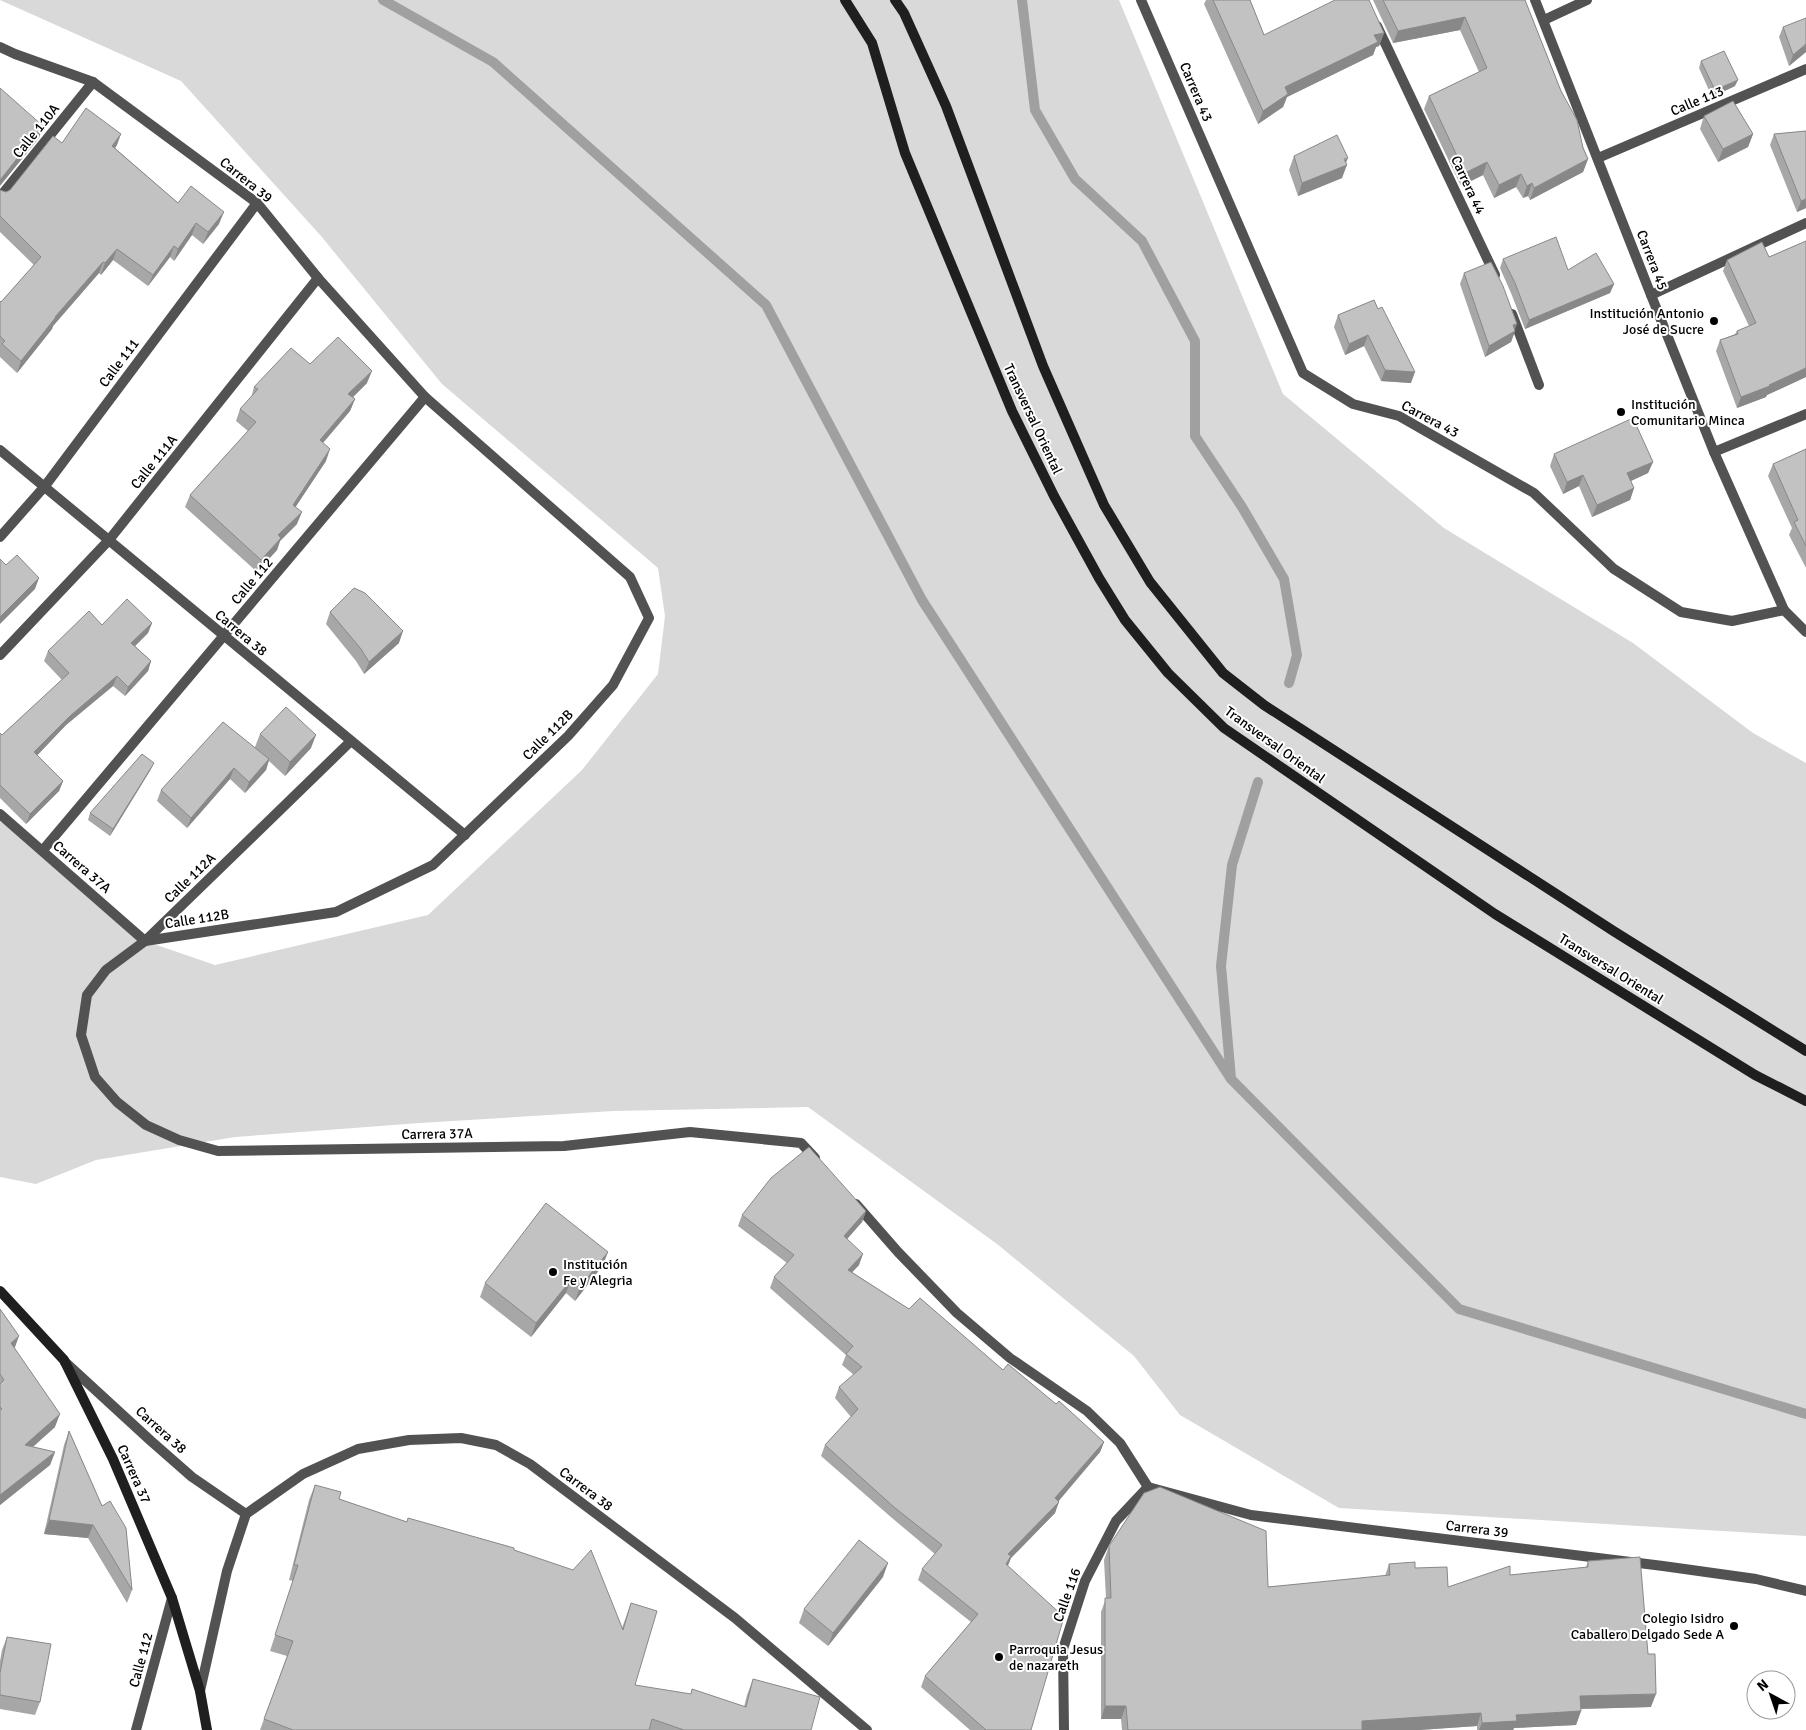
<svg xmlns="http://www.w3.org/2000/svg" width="1806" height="1730" font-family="Signika,sans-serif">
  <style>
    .green { fill: #d9d9d9 }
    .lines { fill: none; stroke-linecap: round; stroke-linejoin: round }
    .stream { stroke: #a0a0a0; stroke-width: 10 }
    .street { stroke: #525252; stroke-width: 10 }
    .secondary { stroke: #1f1f1f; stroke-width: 10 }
    .wall { fill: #a7a7a7 }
    .shaded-wall { fill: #888 }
    .building { fill: #c2c2c2; stroke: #888 }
    .poi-dot { fill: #000; stroke: #fff; stroke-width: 2 }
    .labels { text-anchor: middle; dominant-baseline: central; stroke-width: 4; stroke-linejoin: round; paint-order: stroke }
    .street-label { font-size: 14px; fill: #000; stroke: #fff }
    .poi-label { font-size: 14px; fill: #000; stroke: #fff; text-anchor: start }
  </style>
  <rect width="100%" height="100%" fill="#fff"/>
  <polygon class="green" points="0,0 1119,0 1283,394 1444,528 1633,643 1753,733 1806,763 1806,1536 1339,1508 1180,1415 1134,1356 997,1244 808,1107 613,1111 420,1123 235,1137 96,1160 36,1184 0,1177 0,821 145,941 215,965 428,915 582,770 658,674 665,616 658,568 442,384 321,236 181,81"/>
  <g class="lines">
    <g class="stream">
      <polyline points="383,0 493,62 766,305 922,600 1231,1079 1459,1309 1806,1414"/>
      <polyline points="1022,0 1035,110 1075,179 1142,241 1195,341 1195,436 1242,507 1284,579 1297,655 1289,683"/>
      <polyline points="1231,1078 1221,966 1232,865 1258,782"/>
    </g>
    <g class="street">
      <polyline points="1141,0 1303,373 1353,404 1399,416 1534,493 1614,569 1681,612 1732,621 1784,610"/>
      <polyline points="1535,0 1651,295 1714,452 1784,610 1806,632"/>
      <polyline points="1544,20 1587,0"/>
      <polyline points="1377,26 1495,275"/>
      <polyline points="0,47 15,54 93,82 257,203 318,278 425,397 630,577 649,618 613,685 568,736 433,865 336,912 145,941"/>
      <polyline points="1598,158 1806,69"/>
      <polyline points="0,197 93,82"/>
      <polyline points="1651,295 1806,223"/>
      <polyline points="1512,314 1539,385"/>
      <polyline points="0,450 465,835"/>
      <polyline points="1714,452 1806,414"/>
      <polyline points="0,537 45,486 257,203"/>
      <polyline points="0,655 109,540 318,278"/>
      <polyline points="351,741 145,941 106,970 87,995 81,1035 95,1077 117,1102 146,1125 179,1140 218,1151 564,1146 690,1132 801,1143 815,1158"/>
      <polyline points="0,814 145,941"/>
      <polyline points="43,850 425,397"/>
      <polyline points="856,1204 898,1252 957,1313 1010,1358 1087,1411 1120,1443 1148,1487"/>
      <polyline points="65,1362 151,1441 192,1477 246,1514"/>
      <polyline points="1148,1487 1251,1515 1663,1566 1756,1579 1806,1591"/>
      <polyline points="200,1691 227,1571 246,1514 303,1474 358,1449 409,1440 461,1438 496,1445 530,1464 735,1618 867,1730"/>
      <polyline points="136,1730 172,1598"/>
      <polyline points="1064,1730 1063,1649 1085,1581 1116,1521 1148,1487"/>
    </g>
    <g class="secondary">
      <polyline points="845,0 872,43 905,153 1012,411 1054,496 1099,578 1125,620 1168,673 1224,728 1495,914 1755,1075 1806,1101"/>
      <polyline points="895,0 904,13 946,106 1043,366 1104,505 1150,582 1223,673 1264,705 1615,932 1806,1051"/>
      <polyline points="0,1291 64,1360 113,1459 172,1598 200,1691 207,1730"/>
    </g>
  </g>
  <g class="wall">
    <polygon points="1206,0 1250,0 1264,35 1384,33 1379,46 1376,47 1373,55 1287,97 1283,107 1258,124 1204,4"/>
    <polygon points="1373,0 1525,0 1588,159 1583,172 1530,200 1528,196 1523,198 1516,187 1494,198 1483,175 1461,186 1424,109 1429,96 1479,72 1460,30 1393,43"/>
    <polygon points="1783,27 1806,52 1789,66 1779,37"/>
    <polygon points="1701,61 1735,86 1712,97 1699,68"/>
    <polygon points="1704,116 1753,134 1748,147 1718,162 1700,129"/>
    <polygon points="1806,131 1806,208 1797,212 1770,145 1774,134"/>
    <polygon points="62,143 117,145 115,148 178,203 219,224 203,244 192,235 174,261 170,257 148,286 113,260 101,275 99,273 53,326 52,329 17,373 0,357 0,301 1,302 34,265 0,232 0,190 6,192 10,190"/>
    <polygon points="1294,156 1346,163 1342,178 1298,196 1289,170"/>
    <polygon points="1806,241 1806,377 1767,395 1766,397 1737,408 1716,351 1720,340 1735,334 1737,331 1749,326 1723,271 1727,260 1769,257"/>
    <polygon points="1503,259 1614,284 1610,293 1525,329 1511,293 1500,268"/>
    <polygon points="1464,273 1515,331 1511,342 1485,357 1460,284"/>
    <polygon points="1374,300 1411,383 1381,381 1364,346 1345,355 1334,327 1338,315"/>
    <polygon points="310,364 367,383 353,397 355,399 350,411 323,443 326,461 295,507 297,524 280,541 277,550 257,572 185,507 190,495 248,431 236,421 240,409 251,398 254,387"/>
    <polygon points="1806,449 1806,568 1789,535 1792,528 1768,476 1773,464"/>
    <polygon points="1554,454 1653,462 1648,473 1631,481 1634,488 1630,500 1592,517 1579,486 1563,494 1550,466"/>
    <polygon points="330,612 399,643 364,674 356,661 326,624"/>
    <polygon points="152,623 148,633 135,646 151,661 148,671 125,696 113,686 66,725 37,755 63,781 59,791 26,824 0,798 0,733 2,735 62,680 44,661 48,651 102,625"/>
    <polygon points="260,734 311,748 285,776 269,761 266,770 245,793 230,779 187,828 157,801 161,790 255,747"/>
    <polygon points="151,769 110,836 88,820 90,813"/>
    <polygon points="866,1211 862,1222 847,1239 859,1265 852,1272 1056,1404 1104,1442 1100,1452 1058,1501 1055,1513 1011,1558 1008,1566 1031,1730 970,1730 921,1687 925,1676 971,1622 918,1580 922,1569 935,1554 892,1518 821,1456 825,1445 851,1417 835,1398 839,1387 854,1375 842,1365 846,1355 770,1288 774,1277 787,1263 738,1226 742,1215"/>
    <polygon points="603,1265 575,1301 566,1293 531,1337 480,1297 485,1283"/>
    <polygon points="0,1309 15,1349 55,1427 33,1447 55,1452 50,1465 0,1505"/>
    <polygon points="69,1431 102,1506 132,1590 127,1603 88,1538 44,1534 64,1445"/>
    <polygon points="315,1485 339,1499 407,1522 514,1550 622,1628 631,1603 635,1685 744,1707 747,1695 753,1679 811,1730 260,1730 287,1656 270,1651 293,1581 289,1580 309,1500"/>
    <polygon points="1109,1546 1268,1587 1385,1576 1389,1564 1415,1568 1448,1587 1510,1575 1586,1567 1588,1561 1651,1707 1581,1709 1581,1711 1576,1725 1514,1728 1513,1730 1477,1730 1477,1726 1419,1730 1122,1730 1121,1719 1101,1719 1101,1612 1106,1598 1104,1560"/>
    <polygon points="883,1577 828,1646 799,1623 804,1609"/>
    <polygon points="7,1637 40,1702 35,1715 0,1709 0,1661 2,1650"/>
  </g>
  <g class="shaded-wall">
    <polygon points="1465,17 1460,30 1393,43 1398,31"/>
    <polygon points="1384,33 1379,46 1376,47 1373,55 1287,97 1283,107 1258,124 1263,111 1285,87 1374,35"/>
    <polygon points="1806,44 1806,52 1789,66 1793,55"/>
    <polygon points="1738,80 1735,86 1712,97 1715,90"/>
    <polygon points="43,126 39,138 0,186 0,180"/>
    <polygon points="121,134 117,145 108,158 112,146"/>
    <polygon points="1753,134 1748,147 1718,162 1723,149"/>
    <polygon points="1348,158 1345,165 1347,165 1342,178 1298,196 1302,183"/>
    <polygon points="1588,159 1583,172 1530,200 1534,188"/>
    <polygon points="1487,162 1483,175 1461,186 1465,173"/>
    <polygon points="1521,174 1516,187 1494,198 1499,185"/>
    <polygon points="1532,183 1528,196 1523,198 1527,186"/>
    <polygon points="1806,199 1806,208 1797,212 1801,201"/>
    <polygon points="224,212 219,224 203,244 208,232"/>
    <polygon points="196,223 192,235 174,261 178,249"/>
    <polygon points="174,246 170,257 148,286 153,275"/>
    <polygon points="117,249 113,260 101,275 105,263"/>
    <polygon points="103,262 99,273 53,326 52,329 17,373 21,361 55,317"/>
    <polygon points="1614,284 1610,293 1525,329 1529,320"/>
    <polygon points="1517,324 1514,332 1515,331 1511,342 1485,357 1489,346 1513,325"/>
    <polygon points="1368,335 1364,346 1345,355 1349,344"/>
    <polygon points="1806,368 1806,377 1767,395 1766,397 1737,408 1741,397"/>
    <polygon points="1385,370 1415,372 1411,383 1381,381"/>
    <polygon points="372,371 367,383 344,406 348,394"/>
    <polygon points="355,399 350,411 315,452 320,440"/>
    <polygon points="330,449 326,461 289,517 293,505"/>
    <polygon points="1653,462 1648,473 1622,485 1627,473"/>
    <polygon points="1583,475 1579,486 1563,494 1567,482"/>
    <polygon points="1634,488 1630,500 1592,517 1597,505"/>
    <polygon points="302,512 297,524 280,541 277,550 257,572 261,560 278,535"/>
    <polygon points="39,578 35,589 0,624 0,617"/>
    <polygon points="152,623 148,633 128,653 131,643"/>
    <polygon points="403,631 399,643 364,674 369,662"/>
    <polygon points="151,661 148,671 125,696 128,687"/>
    <polygon points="117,676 113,686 66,725 31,762 34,752 70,716"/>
    <polygon points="316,735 311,748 285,776 290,762"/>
    <polygon points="269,759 266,770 245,793 249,782"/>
    <polygon points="154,763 151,769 110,836 113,829"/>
    <polygon points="234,768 230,779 187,828 191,818"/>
    <polygon points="63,781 59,791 26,824 30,814"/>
    <polygon points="866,1211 862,1222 840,1247 844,1236"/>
    <polygon points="608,1252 603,1265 575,1301 580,1287"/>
    <polygon points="863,1254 859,1265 844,1281 848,1270"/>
    <polygon points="571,1280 566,1293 531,1337 536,1323"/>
    <polygon points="19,1336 14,1350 11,1343"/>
    <polygon points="60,1414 55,1427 20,1458 25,1445"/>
    <polygon points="1104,1442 1100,1452 1052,1509 1055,1498"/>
    <polygon points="55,1452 50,1465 0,1505 0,1495"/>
    <polygon points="1059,1502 1055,1513 1011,1558 1007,1567 1006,1564 1008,1554"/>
    <polygon points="49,1520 93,1525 88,1538 44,1534"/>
    <polygon points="888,1563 883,1577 828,1646 833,1633"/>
    <polygon points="1656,1694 1651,1707 1575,1709 1580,1696"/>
    <polygon points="1105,1706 1126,1706 1121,1719 1101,1719"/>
    <polygon points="1581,1711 1576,1725 1514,1728 1513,1730 1479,1730 1482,1723 1516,1715"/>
    <polygon points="1481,1713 1477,1726 1419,1730 1359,1730 1362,1721"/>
  </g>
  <g class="building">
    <polygon points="1213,0 1250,0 1264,35 1335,0 1369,0 1384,33 1374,35 1378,42 1285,87 1288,94 1263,111"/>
    <polygon points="1383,0 1525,0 1561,91 1577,120 1583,148 1588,159 1534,188 1532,183 1527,186 1521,174 1499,185 1487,162 1465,173 1429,96 1487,68 1465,17 1398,31"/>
    <polygon points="1806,18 1806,44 1793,55 1783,27"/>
    <polygon points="1724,51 1738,80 1715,90 1701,61"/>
    <polygon points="0,88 43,126 0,180"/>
    <polygon points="1733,101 1753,134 1723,149 1704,116"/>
    <polygon points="86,108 121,134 112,146 178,203 191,186 224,212 208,232 196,223 178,249 174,246 153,275 117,249 105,263 103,262 55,317 56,317 21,361 2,344 5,341 0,336 0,301 1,302 41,257 0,216 0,190 6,192 10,190 53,136 62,143"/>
    <polygon points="1806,131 1806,199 1801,201 1774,134"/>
    <polygon points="1337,135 1348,158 1344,159 1347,165 1302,183 1294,156"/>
    <polygon points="1556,237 1568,270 1596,253 1614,284 1529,320 1515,283 1503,259"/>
    <polygon points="1806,241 1806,368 1769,385 1770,386 1741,397 1720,340 1738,334 1737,331 1756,323 1727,260 1762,242 1769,257"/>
    <polygon points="1491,262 1503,286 1517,324 1513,325 1515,331 1489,346 1464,273"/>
    <polygon points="1374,300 1378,309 1382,307 1415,372 1385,370 1368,335 1349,344 1338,315"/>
    <polygon points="338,337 372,371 348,394 355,399 320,440 330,449 293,505 302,512 278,535 281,538 261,560 190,495 256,422 240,409 258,389 254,387 291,348 310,364"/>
    <polygon points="1633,418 1653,462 1627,473 1634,488 1597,505 1583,475 1567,482 1554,454"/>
    <polygon points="1806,449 1806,546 1794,522 1798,520 1773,464"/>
    <polygon points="17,555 39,578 0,617 0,559 6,565"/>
    <polygon points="354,588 365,593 403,631 369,662 361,649 330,612"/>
    <polygon points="127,599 152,623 131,643 151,661 128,687 117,676 70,716 34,752 63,781 30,814 0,785 0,733 2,735 69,673 48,651 89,611 102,625"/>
    <polygon points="286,707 316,735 290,762 260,734"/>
    <polygon points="223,722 269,759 249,782 234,768 191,818 161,790"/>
    <polygon points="142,754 154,763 113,829 90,813"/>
    <polygon points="809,1147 866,1211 844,1236 863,1254 848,1270 909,1309 920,1298 1003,1370 1008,1364 1056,1404 1059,1401 1104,1442 1055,1498 1059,1502 1008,1554 1011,1556 1006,1564 1064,1617 1031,1730 986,1730 925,1676 978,1614 922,1569 942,1545 895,1508 825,1445 858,1409 839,1387 862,1367 846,1354 853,1346 774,1277 794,1255 742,1215 771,1178"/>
    <polygon points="546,1203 608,1252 580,1287 571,1280 536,1323 485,1283"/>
    <polygon points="0,1309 19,1336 11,1343 60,1414 25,1445 55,1452 0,1495 0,1410 2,1409 0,1407 0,1384 4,1380 0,1374"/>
    <polygon points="69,1431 102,1506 110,1501 126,1528 132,1590 93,1525 49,1520"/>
    <polygon points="315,1485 341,1492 339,1499 407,1522 408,1518 514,1548 514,1550 573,1570 591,1550 623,1630 631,1603 657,1611 635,1685 691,1694 692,1689 746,1707 753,1679 820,1697 811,1730 684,1730 652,1719 649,1730 293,1730 264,1719 293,1641 275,1635 298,1565 294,1565"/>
    <polygon points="1160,1487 1266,1531 1268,1587 1390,1575 1389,1564 1415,1562 1415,1568 1447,1567 1448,1587 1510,1566 1510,1575 1588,1567 1588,1561 1640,1557 1648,1654 1655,1654 1656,1694 1580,1696 1581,1711 1516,1715 1517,1721 1482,1723 1481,1713 1362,1721 1362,1730 1128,1730 1126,1706 1105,1706 1105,1598 1111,1598 1109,1546 1144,1493"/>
    <polygon points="859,1540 888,1563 833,1633 804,1609"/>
    <polygon points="7,1637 51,1644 40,1702 0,1695 0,1673"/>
  </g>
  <g class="poi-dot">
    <circle cx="1714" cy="321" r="5"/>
    <circle cx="1621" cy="412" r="5"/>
    <circle cx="553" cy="1272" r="5"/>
    <circle cx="1734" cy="1626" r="5"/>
    <circle cx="999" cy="1657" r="5"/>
  </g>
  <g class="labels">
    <g class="street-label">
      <text transform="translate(1196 92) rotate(67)">Carrera 43</text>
      <text transform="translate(1697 101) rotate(-23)">Calle 113</text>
      <text transform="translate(36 131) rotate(-51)">Calle 110A</text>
      <text transform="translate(246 180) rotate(39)">Carrera 39</text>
      <text transform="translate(1468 185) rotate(65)">Carrera 44</text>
      <text transform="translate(1652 260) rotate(69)">Carrera 45</text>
      <text transform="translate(119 363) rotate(-53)">Calle 111</text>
      <text transform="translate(1033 419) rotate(65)">Transversal Oriental</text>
      <text transform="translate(1430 419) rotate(28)">Carrera 43</text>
      <text transform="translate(154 462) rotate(-51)">Calle 111A</text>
      <text transform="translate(252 581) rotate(-50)">Calle 112</text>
      <text transform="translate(241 633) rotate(40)">Carrera 38</text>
      <text transform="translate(548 735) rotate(-45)">Calle 112B</text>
      <text transform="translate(1275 745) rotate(36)">Transversal Oriental</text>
      <text transform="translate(82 867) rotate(41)">Carrera 37A</text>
      <text transform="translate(190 878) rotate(-44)">Calle 112A</text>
      <text transform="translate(197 919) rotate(-9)">Calle 112B</text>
      <text transform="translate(1611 969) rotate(32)">Transversal Oriental</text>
      <text transform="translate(437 1134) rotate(-1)">Carrera 37A</text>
      <text transform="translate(161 1430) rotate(42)">Carrera 38</text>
      <text transform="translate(134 1474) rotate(66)">Carrera 37</text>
      <text transform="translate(586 1489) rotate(37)">Carrera 38</text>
      <text transform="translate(1477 1529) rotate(7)">Carrera 39</text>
      <text transform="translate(1067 1595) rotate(-70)">Calle 116</text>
      <text transform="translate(141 1660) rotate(-75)">Calle 112</text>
    </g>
    <g class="poi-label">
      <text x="1704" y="313" text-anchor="end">Institución Antonio<tspan x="1704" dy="16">José de Sucre</tspan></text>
      <text x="1631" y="404">Institución<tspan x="1631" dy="16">Comunitario Minca</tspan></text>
      <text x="563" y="1264">Institución<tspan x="563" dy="16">Fe y Alegria</tspan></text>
      <text x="1724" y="1618" text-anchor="end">Colegio Isidro<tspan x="1724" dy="16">Caballero Delgado Sede A</tspan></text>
      <text x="1009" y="1649">Parroquia Jesus<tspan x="1009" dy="16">de nazareth</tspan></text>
    </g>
  </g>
  <g transform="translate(1771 1695) rotate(320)"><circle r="24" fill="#ffffff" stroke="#999999"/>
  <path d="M0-4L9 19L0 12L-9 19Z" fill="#000000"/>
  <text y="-8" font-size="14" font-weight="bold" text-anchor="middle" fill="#000000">N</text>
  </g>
</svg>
